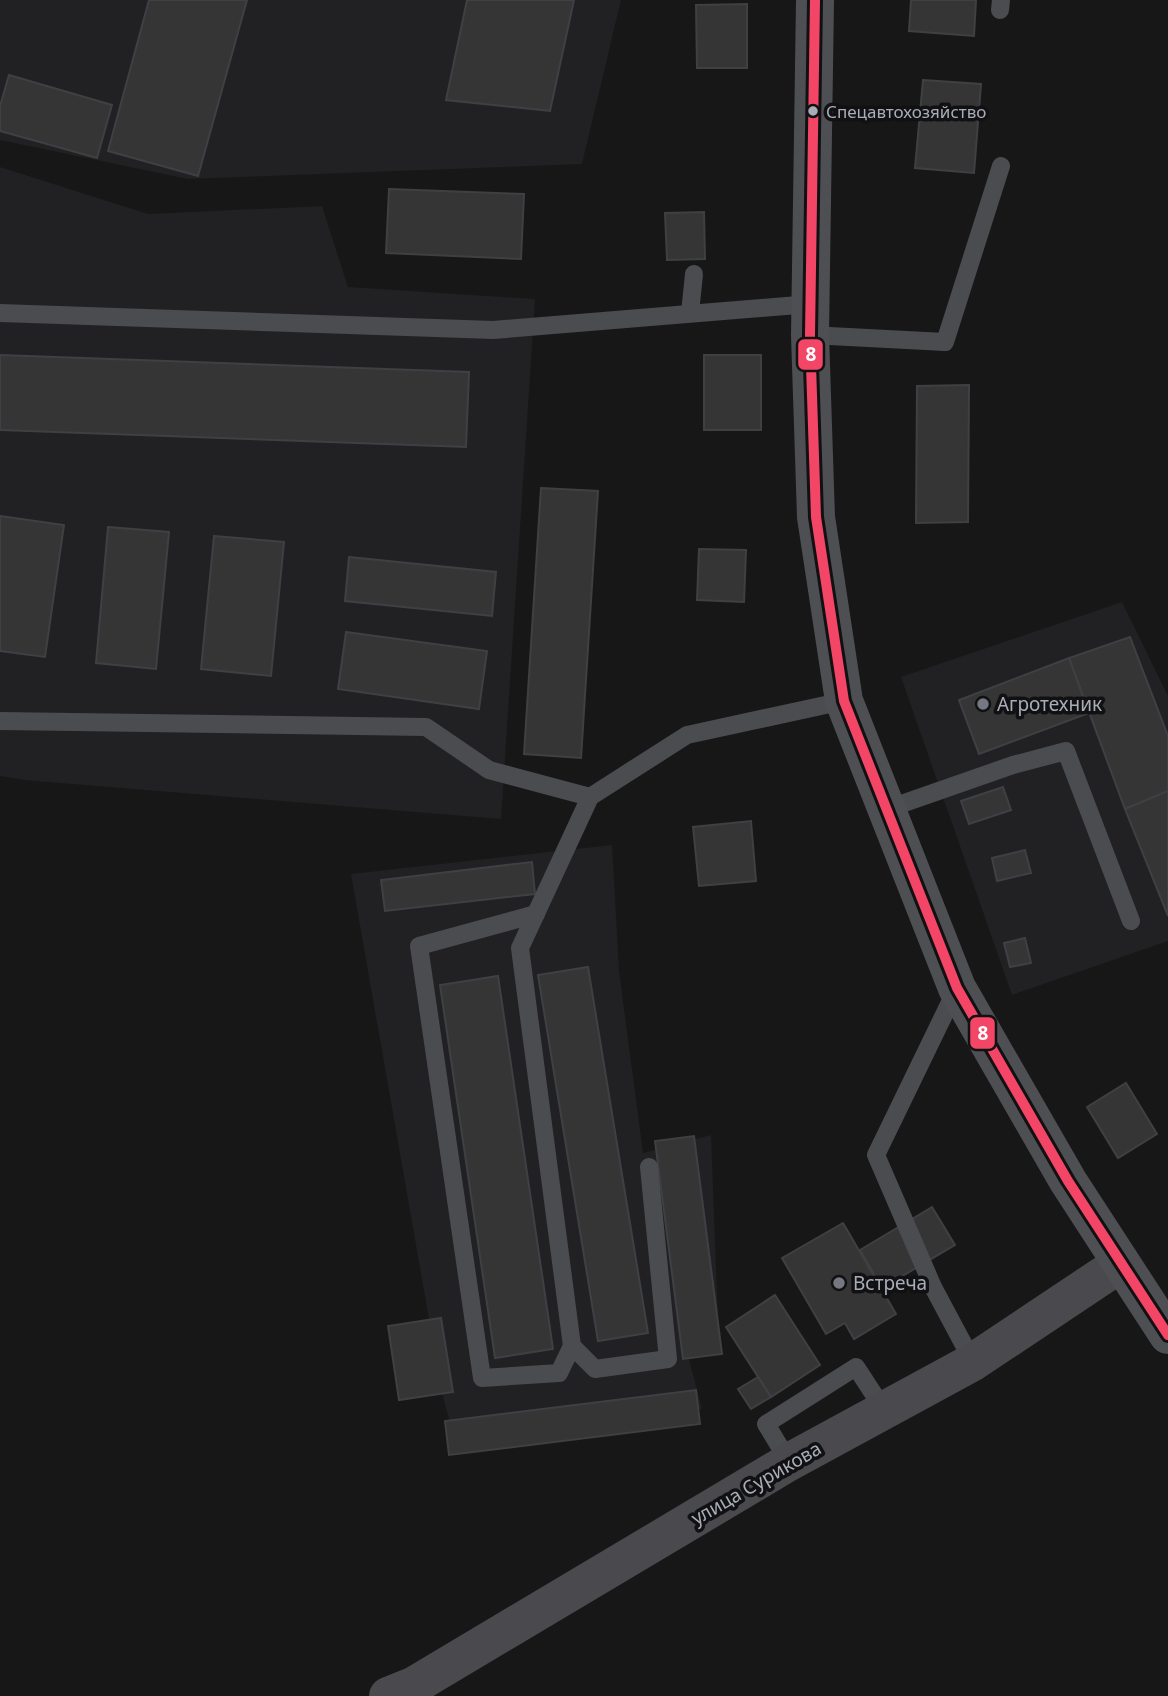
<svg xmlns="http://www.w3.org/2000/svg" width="1168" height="1696" font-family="'Noto Sans',sans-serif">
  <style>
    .built { fill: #212123 }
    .building { fill: #353536; stroke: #3f4043; stroke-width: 2 }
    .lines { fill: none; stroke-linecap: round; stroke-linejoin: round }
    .service { stroke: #4b4c50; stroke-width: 18 }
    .secondary { stroke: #4a4a4e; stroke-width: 38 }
    .primary { stroke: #4d4f52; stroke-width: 38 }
    .bus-1-casing { stroke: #111113; stroke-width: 16 }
    .bus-1 { stroke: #f34667; stroke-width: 10 }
    .bus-dot { fill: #a8adb8; stroke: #111113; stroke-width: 2.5 }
    .poi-dot { fill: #757880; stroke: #111113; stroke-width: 2.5 }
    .labels { text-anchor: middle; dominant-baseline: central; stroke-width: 7; stroke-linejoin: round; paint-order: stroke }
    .bus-label { font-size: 17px; fill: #a8adb8; stroke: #111113; text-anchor: start }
    .poi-label { font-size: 19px; fill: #a8adb8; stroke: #111113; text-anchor: start }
    .street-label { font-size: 19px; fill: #a8adb8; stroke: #111113 }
    .line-badge { stroke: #111113; stroke-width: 2.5 }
    .badge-label { font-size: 19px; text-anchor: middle; font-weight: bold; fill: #fff }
  </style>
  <rect width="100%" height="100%" fill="#171717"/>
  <g class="built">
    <polygon points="0,0 621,0 582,164 188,179 0,140"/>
    <polygon points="0,167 148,214 322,206 348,287 535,299 501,819 24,780 0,776"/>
    <polygon points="1122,602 1168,696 1168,941 1012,995 901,677"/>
    <polygon points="612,845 619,971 643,1153 711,1135 719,1347 687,1351 702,1409 455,1441 442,1393 351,874"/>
  </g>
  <g class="building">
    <polygon points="149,0 247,0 198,176 108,151"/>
    <polygon points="467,0 574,0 550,111 446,100"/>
    <polygon points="911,0 976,0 974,36 909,31"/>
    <polygon points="747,4 747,68 697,68 696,5"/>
    <polygon points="9,75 112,105 97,158 0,131 0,106"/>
    <polygon points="923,80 981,84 974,173 915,168"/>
    <polygon points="389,189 524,194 521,259 386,253"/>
    <polygon points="704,212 705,259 667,260 665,213"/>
    <polygon points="0,355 469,372 466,447 0,430"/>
    <rect x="704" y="355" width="57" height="75"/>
    <polygon points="969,385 968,522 916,523 917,386"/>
    <polygon points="541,488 598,491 581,758 524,754"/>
    <polygon points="0,516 64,525 45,657 0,651"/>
    <polygon points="108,527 169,532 156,669 96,663"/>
    <polygon points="214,536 284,542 271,676 201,669"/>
    <polygon points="699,549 746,550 744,602 697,600"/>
    <polygon points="349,557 496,572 492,616 345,601"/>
    <polygon points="346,632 487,651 479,709 338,689"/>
    <polygon points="1130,637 1168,736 1168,791 1125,809 1069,658"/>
    <polygon points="1069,658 1089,713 979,754 959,700"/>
    <polygon points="1003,787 1011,810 969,824 961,801"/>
    <polygon points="1168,791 1168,916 1125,809"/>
    <polygon points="751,821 756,881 699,886 693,827"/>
    <polygon points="1025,850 1031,873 997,881 992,858"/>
    <polygon points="532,862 535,894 385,911 381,880"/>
    <polygon points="1025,938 1031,963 1010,967 1004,943"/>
    <polygon points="588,967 648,1333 598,1341 538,975"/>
    <polygon points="498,976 553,1349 495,1358 440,985"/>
    <polygon points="1126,1083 1157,1134 1118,1158 1087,1107"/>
    <polygon points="694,1136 722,1354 683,1359 655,1141"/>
    <polygon points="932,1207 955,1245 882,1288 860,1250"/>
    <polygon points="843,1223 896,1314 854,1339 845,1323 826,1334 782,1258"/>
    <polygon points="775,1295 820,1365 771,1397 726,1327"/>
    <polygon points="441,1318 453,1392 399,1400 388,1326"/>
    <polygon points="758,1377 771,1397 751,1409 738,1389"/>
    <polygon points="696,1390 700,1424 449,1455 445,1421"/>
  </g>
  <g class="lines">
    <g class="service">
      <polyline points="1000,10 1001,0"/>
      <polyline points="0,313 493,330 810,304"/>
      <polyline points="690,313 694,274"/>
      <polyline points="810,335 945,342 1001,166"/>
      <polyline points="0,721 426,727 489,770 590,797"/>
      <polyline points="887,809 1013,765 1066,751 1131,921"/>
      <polyline points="536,914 419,946 482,1378 559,1373 572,1346 595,1369 668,1359 649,1167"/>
      <polyline points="957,988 876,1155 933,1287 973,1362"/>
      <polyline points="572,1346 520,948 590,797 687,735 844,701"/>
      <polyline points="789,1462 766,1424 856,1367 884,1410"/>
    </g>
    <polyline class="secondary" points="388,1696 413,1686 789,1462 973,1362 1120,1264"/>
    <polyline class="primary" points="815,0 810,335 816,517 844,701 957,988 1068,1181 1168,1335"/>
    <g class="bus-1-casing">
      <polyline id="bus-1" points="815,0 810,335 816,517 844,701 957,988 1068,1181 1168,1335"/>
    </g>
    <use href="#bus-1" class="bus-1"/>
  </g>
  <circle class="bus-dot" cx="813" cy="111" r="6"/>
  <g class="poi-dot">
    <circle cx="983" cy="704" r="7"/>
    <circle cx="839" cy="1283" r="7"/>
  </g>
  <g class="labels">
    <g class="bus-label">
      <text x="826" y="111">Спецавтохозяйство</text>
    </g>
    <g class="poi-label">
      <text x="997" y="704">Агротехник</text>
      <text x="853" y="1283">Встреча</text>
    </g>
    <g class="street-label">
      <text transform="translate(756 1483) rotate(-30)">улица Сурикова</text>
    </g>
  </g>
  <g class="line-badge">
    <rect x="797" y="338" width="27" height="33" rx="7" fill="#f34667"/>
    <rect x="969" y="1016" width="27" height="34" rx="7" fill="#f34667"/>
  </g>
  <g class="badge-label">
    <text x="811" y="361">8</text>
    <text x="983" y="1040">8</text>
  </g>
</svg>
